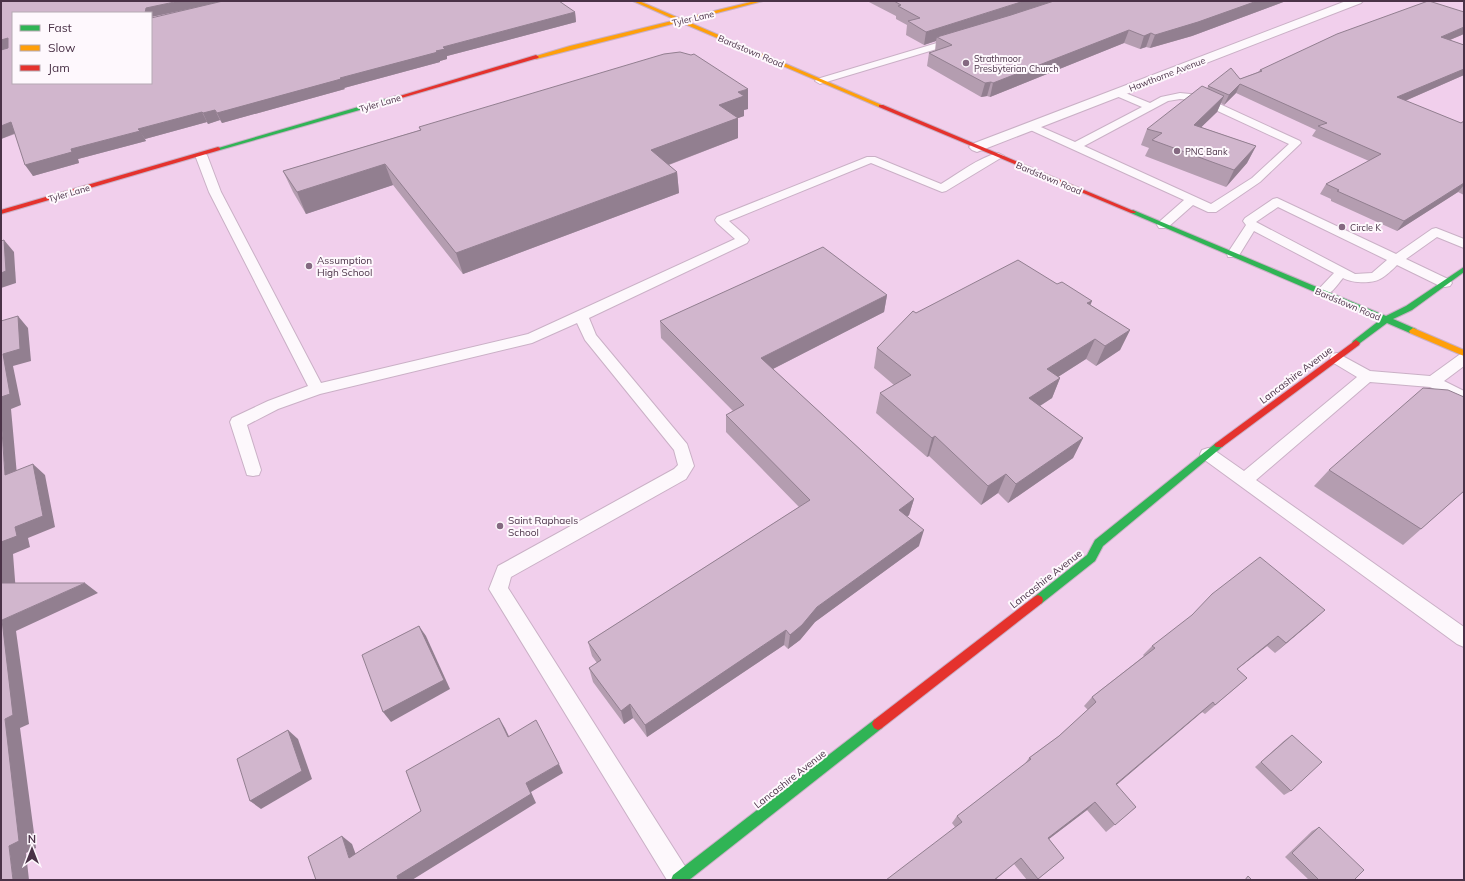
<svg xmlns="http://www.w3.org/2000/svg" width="1465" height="881" font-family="Mulish,sans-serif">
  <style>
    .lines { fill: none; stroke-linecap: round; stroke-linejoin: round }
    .lane-casing { stroke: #cab0c6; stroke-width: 2 }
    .street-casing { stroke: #cab0c6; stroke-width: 2 }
    .fast-casing { stroke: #cab0c6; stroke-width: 2 }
    .slow-casing { stroke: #cab0c6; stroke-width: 2 }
    .jam-casing { stroke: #cab0c6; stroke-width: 2 }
    .lane { fill: #fdf8fc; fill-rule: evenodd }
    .street { fill: #fdf8fc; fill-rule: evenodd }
    .fast { fill: #30b455; fill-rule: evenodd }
    .slow { fill: #ff9f0a; fill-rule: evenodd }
    .jam { fill: #e5322d; fill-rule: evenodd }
    .wall { fill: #b49db0; fill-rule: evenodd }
    .shaded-wall { fill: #927f90 }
    .building { fill: #d1b6cd; stroke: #927f90 }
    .poi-dot { fill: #846981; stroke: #fef8fd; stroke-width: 1.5 }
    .labels { text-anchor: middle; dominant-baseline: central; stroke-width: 4; stroke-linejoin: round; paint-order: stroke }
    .far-street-label { font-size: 9px; fill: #4a3247; stroke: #fef8fd }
    .far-poi-label { font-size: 9px; fill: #4a3247; stroke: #fef8fd; text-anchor: start }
    .poi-label { font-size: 10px; fill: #4a3247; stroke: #fef8fd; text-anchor: start }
    .street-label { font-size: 10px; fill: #4a3247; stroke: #fef8fd }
  </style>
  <rect width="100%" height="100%" fill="#f1cfec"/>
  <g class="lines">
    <g class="lane-casing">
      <g id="lane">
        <polygon points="957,37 960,38 962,40 960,42 823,83 820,84 815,81 817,79"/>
        <path d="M 1118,90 L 1150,103 L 1161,97 L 1180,93 L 1200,95 L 1300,141 L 1301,143 L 1260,182 L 1216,212 L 1208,212 L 1193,205 L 1167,228 L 1159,228 L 1157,225 L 1159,222 L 1184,200 L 1026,128 L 1025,126 L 1030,123 L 1034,124 L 1075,142 L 1142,107 L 1114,95 L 1113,93 ZM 1180,99 L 1194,100 L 1289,144 L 1252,178 L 1211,204 L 1084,146 L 1168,101 Z"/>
        <path d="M 201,152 L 207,155 L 221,192 L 321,383 L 528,334 L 735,239 L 717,223 L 715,220 L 717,217 L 867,157 L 875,157 L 941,184 C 959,173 978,158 998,153 L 1004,156 L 946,191 L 942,192 L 871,163 L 729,221 L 747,237 L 749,240 L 747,243 L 589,318 L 596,335 L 687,444 L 694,466 L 686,479 L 511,577 L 508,588 L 688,871 L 691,880 L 667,880 L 489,589 L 498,566 L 674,469 L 678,465 L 674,450 L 585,340 L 577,323 L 532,343 L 320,394 L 278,409 L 247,425 L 261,470 L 259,475 L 253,476 L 247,475 L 230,422 L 232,418 L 268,401 L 308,386 L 209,192 L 195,155 Z"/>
        <path d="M 1277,198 L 1396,254 L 1432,229 L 1436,228 L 1464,239 L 1464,248 L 1437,237 L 1406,259 L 1450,280 L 1452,283 L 1450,286 L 1445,287 L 1440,286 L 1397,265 C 1392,270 1386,276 1380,279 C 1372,284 1351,283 1343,278 C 1336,286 1329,299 1317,296 L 1315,293 L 1334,273 L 1254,231 L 1238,257 L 1228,257 L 1227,254 L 1246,225 L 1243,221 L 1245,218 L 1273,199 ZM 1278,207 L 1387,260 L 1372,273 L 1355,274 L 1256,222 Z"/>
        <polygon points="1337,353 1370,371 1430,376 1459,355 1464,354 1464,366 1444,381 1464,391 1464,403 1430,387 1370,382 1256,480 1464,627 1464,647 1457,644 1202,458 1200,454 1202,450 1208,448 1214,450 1244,471 1357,377 1332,362 1330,358 1332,354"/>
      </g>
    </g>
    <g class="street-casing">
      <polygon id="street" points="1346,1 1363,1 1361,3 982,150 977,152 972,150 969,147 972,144"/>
    </g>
    <g class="fast-casing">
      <g id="fast">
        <polygon points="396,96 398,97 398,99 220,150 215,149"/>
        <polygon points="1133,210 1386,316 1406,306 1464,267 1464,272 1412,310 1393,319 1416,329 1417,331 1416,333 1410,333 1387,323 1356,346 1352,343 1353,341 1380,320 1131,213 1131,211"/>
        <polygon points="1219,442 1222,443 1224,445 1222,447 1103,546 1095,561 1042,603 1038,605 1034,603 1033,600 1034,597 1087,555 1095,540 1216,443"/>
        <polygon points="878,718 882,720 884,724 882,728 689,880 671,880 673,875 874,720"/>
      </g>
    </g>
    <g class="slow-casing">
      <g id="slow">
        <polygon points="633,1 639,1 681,19 755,1 763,1 686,21 884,106 879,107 680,22 536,59 533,57 570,46 676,20"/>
        <polygon points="1413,328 1464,350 1464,356 1410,333 1409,331"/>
      </g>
    </g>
    <g class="jam-casing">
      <g id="jam">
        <polygon points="536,55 539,57 538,58 398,99 393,98"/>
        <polygon points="879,105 883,105 1136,212 1135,213 1131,213 879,107"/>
        <polygon points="218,147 220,148 220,150 1,214 1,210"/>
        <polygon points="1356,340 1360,343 1359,345 1222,447 1216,447 1214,445 1216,443"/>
        <polygon points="1038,595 1042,597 1043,600 1042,603 882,728 878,730 874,728 872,724 874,720 1034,597"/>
      </g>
    </g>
    <use href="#lane" class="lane"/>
    <use href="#street" class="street"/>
    <use href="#fast" class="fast"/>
    <use href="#slow" class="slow"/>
    <use href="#jam" class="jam"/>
  </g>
  <g class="wall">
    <path d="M 1,1 L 575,12 L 576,22 L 447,56 L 447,59 L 440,61 L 440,62 L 344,88 L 345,89 L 222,123 L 220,120 L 208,124 L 207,122 L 145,139 L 146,141 L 78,159 L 79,163 L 33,176 L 15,134 L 1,139 ZM 185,10 L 13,83 L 151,13 L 151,17 Z"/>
    <polygon points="867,1 1286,1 1192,36 1150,48 1146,47 1140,49 1124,43 990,97 987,96 981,97 927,66 929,53 935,51 936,41 924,45 906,35 907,25 896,19 896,16"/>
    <polygon points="1464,34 1450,40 1464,45 1464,75 1405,101 1461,123 1464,121 1464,195 1458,192 1397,231 1331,201 1331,199 1320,194 1326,184 1369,161 1312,136 1316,130 1236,93 1224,105 1221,103 1217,112 1201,127 1256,146 1247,163 1226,187 1145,156 1149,148 1141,145 1147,129 1207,89 1208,86 1240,79 1258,72 1260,70"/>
    <polygon points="748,109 744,110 744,116 738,118 738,138 669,165 677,172 679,193 463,274 393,185 306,214 293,192 283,171 420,130 419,127"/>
    <polygon points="1057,284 1130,330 1120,350 1096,366 1086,359 1058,377 1060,378 1052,398 1040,406 1083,438 1073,458 1008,503 998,493 981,505 929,456 927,457 876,413 880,393 894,385 874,368 877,348 916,313"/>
    <polygon points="887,295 884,312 773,369 914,499 909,515 907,517 919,546 815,622 800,640 788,649 784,645 647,737 633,718 624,724 593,682 589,668 597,663 592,656 588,642 799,507 726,432 726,415 733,411 661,338 660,321"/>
    <polygon points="1329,470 1464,491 1403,545 1314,486"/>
    <polygon points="1314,620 1275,653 1267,646 1237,669 1247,678 1205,714 1202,712 1116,785 1136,807 1106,832 1087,810 1049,839 1064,858 1037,880 1027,880 1014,864 955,827 952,823 957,816 1024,765 1029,758 1059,736 1088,710 1084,706 1092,697 1144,656 1143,655 1152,646"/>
    <polygon points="1292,735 1291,791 1284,795 1255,767 1285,740"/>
    <polygon points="1319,827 1354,880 1309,880 1285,857 1312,831"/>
  </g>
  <g class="shaded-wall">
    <polygon points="179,1 225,1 151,17 151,13 145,13 146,8"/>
    <polygon points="1024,1 1061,1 937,37 936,41 924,45 926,32"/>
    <polygon points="1257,1 1286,1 1192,36 1150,48 1155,35"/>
    <polygon points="575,12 576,22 447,56 447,59 440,61 440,62 344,88 345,89 222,123 217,113 436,51 443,47"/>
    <polygon points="1464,27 1464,34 1435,46 1441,37"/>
    <polygon points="1129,30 1124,43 990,97 993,83"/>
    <polygon points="1151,33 1146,47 1140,49 1144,36"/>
    <polygon points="8,38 13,46 1,51 1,40"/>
    <polygon points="1464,69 1464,75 1391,107 1397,97"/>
    <polygon points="991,82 987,96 981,97 985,83"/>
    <polygon points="1240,84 1236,93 1224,105 1229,95"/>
    <polygon points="748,89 748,109 744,110 744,116 730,121 738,118 738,138 652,171 651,150 738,92"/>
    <polygon points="1224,96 1217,112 1187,141 1194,125"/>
    <polygon points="215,110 220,120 208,124 203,113"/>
    <polygon points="202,112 207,122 145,139 138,129"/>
    <polygon points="11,122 18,132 1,139 1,126"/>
    <polygon points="140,131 146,141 78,159 79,163 33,176 25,165 71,149"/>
    <polygon points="1256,146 1247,163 1226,187 1234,170"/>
    <polygon points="385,164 393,185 306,214 297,192"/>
    <polygon points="677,172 679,193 463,274 456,253"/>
    <polygon points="1464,183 1464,185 1458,192 1397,231 1404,221"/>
    <polygon points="4,240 14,252 16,283 1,288 1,273"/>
    <polygon points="887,295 884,312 761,375 761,358"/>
    <polygon points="1092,301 1084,321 1087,303"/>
    <polygon points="18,316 28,328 31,361 13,366 21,405 11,409 18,486 5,475 1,416 1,397 3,354"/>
    <polygon points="1130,330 1120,350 1096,366 1105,346"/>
    <polygon points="1095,339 1086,359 1039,389 1047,369"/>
    <polygon points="1060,378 1052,398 1021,418 1029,398"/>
    <polygon points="935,436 929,456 927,457 932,438"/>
    <polygon points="1083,438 1073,458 1008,503 1016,484"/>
    <polygon points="33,464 45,475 55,527 28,538 30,547 13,554 16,593 2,583 1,566 1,542 15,527"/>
    <polygon points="1006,474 998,493 981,505 988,486"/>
    <polygon points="914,499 909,515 895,526 899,510"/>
    <polygon points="924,530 919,546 815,622 800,640 788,649 790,635 817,607"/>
    <polygon points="85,583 98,593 16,631 29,724 20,728 36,848 26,853 29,880 13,880 9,846 2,620"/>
    <polygon points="1325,610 1314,620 1275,653 1286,643"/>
    <polygon points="419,626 426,636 450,689 391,722 383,712"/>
    <polygon points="786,630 784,645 647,737 645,725"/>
    <polygon points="1278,636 1267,646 1226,678 1237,669"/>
    <polygon points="1213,702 1202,712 1107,793 1116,784"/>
    <polygon points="630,704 633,718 624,724 621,711"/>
    <polygon points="499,718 505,728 514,747 508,737"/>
    <polygon points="288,730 298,739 312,779 261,809 250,801"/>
    <polygon points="559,764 563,773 531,792 536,803 412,880 398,880 397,876 526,783"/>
    <polygon points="1095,802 1087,810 1041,845 1048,838"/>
    <polygon points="342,836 352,844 360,866 349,858"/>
    <polygon points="1021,858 1014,864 995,880 994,880"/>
  </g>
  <g class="building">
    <polygon points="1,1 179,1 146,8 145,13 13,13 13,83 151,83 151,18 223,1 559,1 575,12 443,47 445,49 436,51 438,52 340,78 341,79 217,113 215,110 203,113 202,112 138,129 140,131 71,149 72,152 25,165 11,122 1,126 1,50 8,48 8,38 1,40"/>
    <polygon points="894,1 1024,1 926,32 908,21 920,18 898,6 901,5"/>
    <polygon points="1054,1 1257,1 1198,22 1155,35 1151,33 1144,36 1129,30 993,83 991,82 985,83 929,53 952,45 937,37 1011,15"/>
    <polygon points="1428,1 1429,1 1464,12 1464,27 1441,37 1464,45 1464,69 1397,97 1461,123 1464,121 1464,183 1404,221 1337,191 1339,190 1326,184 1381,154 1318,126 1327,123 1240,84 1229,95 1208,86 1231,68 1240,79 1262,71 1260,70 1337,34"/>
    <polygon points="680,52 691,55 694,54 748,89 738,92 744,96 719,105 738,118 651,150 677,172 456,253 385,164 297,192 283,171 421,130 419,127 664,54"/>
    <polygon points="1202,86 1224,96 1194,125 1256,146 1234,170 1152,140 1162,133 1147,129"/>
    <polygon points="4,240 6,271 1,273 1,241"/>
    <polygon points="823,247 887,295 761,358 914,499 899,510 924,530 817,607 802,625 790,635 786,630 645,725 630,704 621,711 589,668 601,660 588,642 810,500 726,415 744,405 660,321"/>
    <polygon points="1018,260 1057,284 1062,282 1092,301 1087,303 1130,330 1105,346 1095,339 1047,369 1060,378 1029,398 1083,438 1016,484 1006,474 988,486 935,436 932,438 880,393 911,375 877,348 913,311 916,313"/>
    <polygon points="18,316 20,349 3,354 10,394 1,397 1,321"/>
    <polygon points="1423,388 1448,390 1464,397 1464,491 1421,529 1329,470"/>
    <polygon points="1,416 5,475 33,464 43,516 15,527 17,536 1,542"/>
    <polygon points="1260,557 1325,610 1286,643 1278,636 1237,669 1247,678 1215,705 1213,702 1116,784 1136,807 1115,825 1095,802 1048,838 1064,858 1038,879 1021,858 994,880 886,880 962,822 957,816 1031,759 1029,758 1059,736 1096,702 1092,697 1155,648 1152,646 1192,615 1212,594"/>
    <polygon points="1,566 2,583 85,583 2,620 13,715 5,719 19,841 9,846 13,880 1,880"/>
    <polygon points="419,626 444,680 383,712 362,655"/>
    <polygon points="499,718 508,737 536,720 559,764 526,783 531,794 397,876 398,880 316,880 308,857 342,836 349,858 421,811 406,771"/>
    <polygon points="288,730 302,771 250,801 237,759"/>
    <polygon points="1292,735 1322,762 1291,791 1261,762"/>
    <polygon points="1319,827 1364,870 1354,880 1319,880 1292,853"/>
    <polygon points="1248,876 1252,880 1245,880"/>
  </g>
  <g class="poi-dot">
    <circle cx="966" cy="63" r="4"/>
    <circle cx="1177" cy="151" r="4"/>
    <circle cx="1342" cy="227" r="4"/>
    <circle cx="309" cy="266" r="4"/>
    <circle cx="500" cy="526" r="4"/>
  </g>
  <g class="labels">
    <g class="far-street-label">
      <text transform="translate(693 18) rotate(-13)">Tyler Lane</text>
      <text transform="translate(751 51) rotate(23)">Bardstown Road</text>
      <text transform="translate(1167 74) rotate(-21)">Hawthorne Avenue</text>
      <text transform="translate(380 103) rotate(-16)">Tyler Lane</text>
      <text transform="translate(1049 178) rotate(23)">Bardstown Road</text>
      <text transform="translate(69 193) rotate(-16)">Tyler Lane</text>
      <text transform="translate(1348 304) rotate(23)">Bardstown Road</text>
    </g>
    <g class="far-poi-label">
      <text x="974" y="58">Strathmoor<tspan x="974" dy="10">Presbyterian Church</tspan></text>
      <text x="1185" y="151">PNC Bank</text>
      <text x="1350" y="227">Circle K</text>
    </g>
    <g class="poi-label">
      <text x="317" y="260">Assumption<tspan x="317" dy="12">High School</tspan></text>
      <text x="508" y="520">Saint Raphaels<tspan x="508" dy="12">School</tspan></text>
    </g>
    <g class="street-label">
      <text transform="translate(1296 375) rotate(-37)">Lancashire Avenue</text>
      <text transform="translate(1046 579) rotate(-38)">Lancashire Avenue</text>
      <text transform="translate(790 779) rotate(-38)">Lancashire Avenue</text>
    </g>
  </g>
  <rect width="1465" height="881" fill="none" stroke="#4a3247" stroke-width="4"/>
  <rect x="12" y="12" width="140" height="72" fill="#fef8fd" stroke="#b6a9b4"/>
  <rect x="20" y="25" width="20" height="6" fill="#30b455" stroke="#b6a9b4"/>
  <text x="48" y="32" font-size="12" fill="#4a3247">Fast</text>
  <rect x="20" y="45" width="20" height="6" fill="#ff9f0a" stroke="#b6a9b4"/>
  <text x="48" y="52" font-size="12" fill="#4a3247">Slow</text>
  <rect x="20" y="65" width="20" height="6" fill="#e5322d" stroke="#b6a9b4"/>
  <text x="48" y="72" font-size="12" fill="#4a3247">Jam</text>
  <g transform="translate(32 849)" stroke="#fef8fd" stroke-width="3" paint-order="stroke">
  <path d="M0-3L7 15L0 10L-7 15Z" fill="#4a3247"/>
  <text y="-6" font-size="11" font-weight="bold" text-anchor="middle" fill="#4a3247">N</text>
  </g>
</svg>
